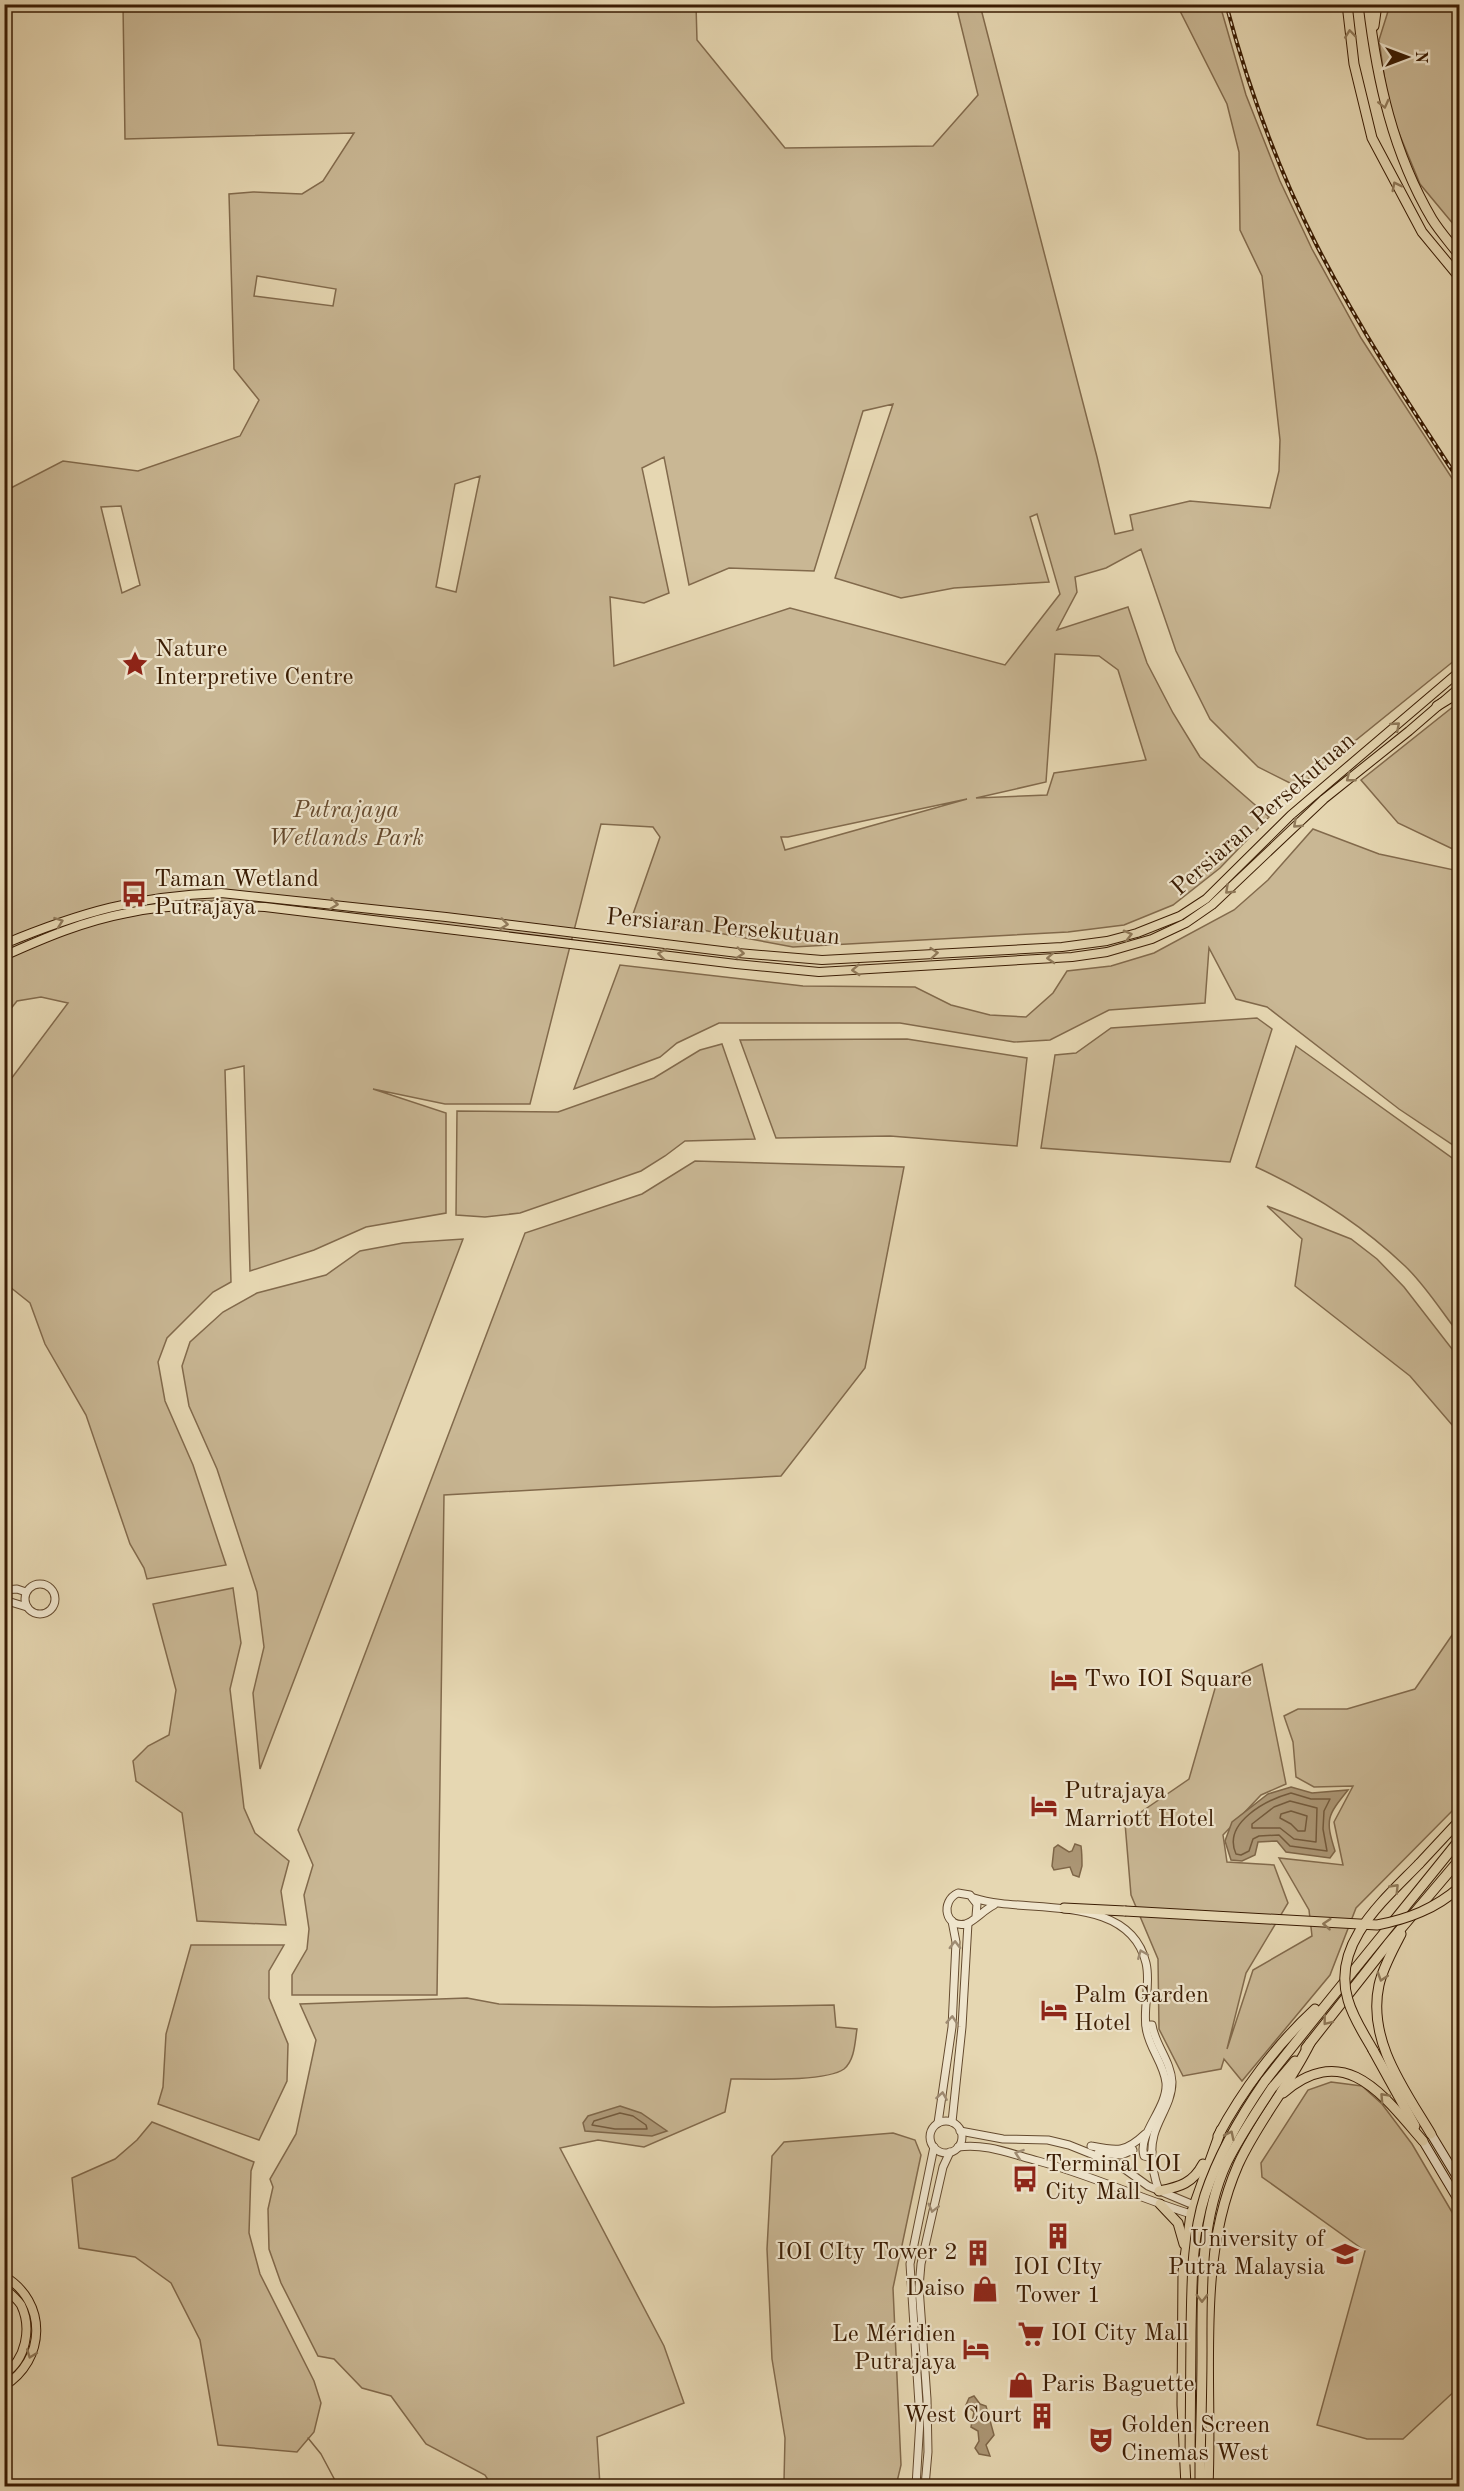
<svg xmlns="http://www.w3.org/2000/svg" width="1464" height="2491" font-family="'Old Standard TT',serif">
  <style>
    .green { fill: #c9b794; stroke: #826a4c; stroke-width: 1.5; fill-rule: evenodd }
    .water { fill: #ac9776; stroke: #7e6648; stroke-width: 1.5 }
    .lines { fill: none; stroke-linecap: round; stroke-linejoin: round }
    .shore { stroke: #735a3c; stroke-width: 1.5 }
    .stream { stroke: #7e6648; stroke-width: 1.5 }
    .tertiary-casing { stroke: #654b2f; stroke-width: 9 }
    .secondary-casing { stroke: #3a1c03; stroke-width: 10 }
    .primary-casing { stroke: #3a1c03; stroke-width: 10 }
    .motorway-casing { stroke: #3a1c03; stroke-width: 11 }
    .tertiary { stroke: #efe5cd; stroke-width: 7 }
    .secondary { stroke: #efe5cd; stroke-width: 8 }
    .primary { stroke: #e6d7b2; stroke-width: 8 }
    .motorway { stroke: #e6d7b2; stroke-width: 9 }
    .rail-casing { stroke: #3a1c03; stroke-width: 4 }
    .rail { stroke: #efe5cd; stroke-width: 1.5; stroke-dasharray: 4.5; stroke-linecap: butt }
    .motorway-bridge-casing { stroke: #3a1c03; stroke-width: 11; stroke-linecap: butt }
    .motorway-bridge { stroke: #e6d7b2; stroke-width: 9 }
    .oneway { stroke: #907a5a }
    .oneway2 { stroke: #9e8b72 }
    .labels { text-anchor: middle; dominant-baseline: central; stroke-width: 4.5; stroke-linejoin: round; paint-order: stroke }
    .poi-label { font-size: 24px; fill: #3a1c03; stroke: #efe5cd; text-anchor: start }
    .park-label { font-size: 24px; font-style: italic; fill: #654a2e; stroke: #efe5cd }
    .street-label { font-size: 24px; fill: #3a1c03; stroke: #efe5cd }
  </style>
  <rect width="100%" height="100%" fill="#e6d7b2"/>
  <filter id="stains"><feTurbulence type="fractalNoise" baseFrequency=".00333" numOctaves="4"/><feColorMatrix values="0 0 0 0 .2 0 0 0 0 .09 0 0 0 0 .02 0 0 0 .5 -.17"/></filter>
  <radialGradient id="worn" r=".72"><stop offset=".6" stop-color="#630" stop-opacity="0"/><stop offset="1" stop-color="#630" stop-opacity=".3"/></radialGradient>
  <g class="green">
    <path d="M 123,5 L 696,5 L 697,40 L 785,148 L 933,146 L 978,95 L 956,5 L 980,5 L 1097,457 L 1115,534 L 1133,530 L 1130,515 L 1190,501 L 1270,508 L 1279,471 L 1280,440 L 1262,276 L 1240,230 L 1239,152 L 1227,104 L 1177,5 L 1220,5 L 1246,95 L 1280,181 L 1312,249 L 1361,338 L 1459,489 L 1460,656 L 1298,787 L 1258,767 L 1210,719 L 1176,651 L 1141,549 L 1106,568 L 1075,577 L 1077,592 L 1057,630 L 1128,607 L 1147,663 L 1173,713 L 1200,757 L 1269,817 L 1220,868 L 1173,905 L 1124,925 L 1068,932 L 793,947 L 632,917 L 660,837 L 653,827 L 601,824 L 530,1104 L 445,1104 L 373,1089 L 446,1113 L 446,1213 L 366,1227 L 314,1250 L 250,1271 L 244,1066 L 225,1070 L 231,1282 L 213,1292 L 167,1338 L 158,1362 L 165,1401 L 193,1465 L 226,1565 L 147,1579 L 144,1568 L 130,1544 L 86,1415 L 45,1344 L 30,1303 L 5,1283 L 5,1087 L 68,1003 L 41,997 L 17,1001 L 5,1016 L 5,491 L 63,461 L 138,471 L 240,436 L 259,400 L 234,369 L 229,194 L 253,192 L 302,194 L 323,181 L 354,133 L 125,139 ZM 257,276 L 336,289 L 333,306 L 254,296 ZM 893,404 L 835,578 L 901,598 L 954,588 L 1049,582 L 1030,517 L 1037,514 L 1060,594 L 1005,665 L 790,608 L 614,666 L 610,597 L 644,603 L 669,593 L 642,468 L 664,457 L 689,585 L 729,568 L 814,571 L 863,411 ZM 480,476 L 456,592 L 436,587 L 455,484 ZM 121,506 L 140,585 L 122,593 L 101,507 ZM 1055,654 L 1099,656 L 1118,670 L 1146,760 L 1054,773 L 1047,795 L 976,798 L 1046,782 ZM 967,799 L 785,850 L 781,837 L 788,837 Z"/>
    <polygon points="1390,5 1459,5 1459,231 1420,184 1389,109 1379,40"/>
    <polygon points="1459,702 1459,852 1398,823 1361,780"/>
    <polygon points="1313,829 1379,854 1459,871 1459,1149 1399,1109 1267,1007 1236,999 1209,948 1205,1003 1109,1010 1050,1040 1014,1042 900,1023 719,1023 677,1043 660,1057 574,1089 620,965 803,986 915,987 951,1005 990,1015 1026,1017 1053,993 1067,971 1111,966 1154,953 1234,910 1268,880"/>
    <polygon points="1257,1018 1272,1029 1230,1162 1041,1148 1055,1055 1076,1053 1111,1028"/>
    <polygon points="907,1039 1027,1058 1017,1146 890,1136 776,1138 740,1040"/>
    <polygon points="722,1044 755,1139 685,1141 665,1156 641,1171 520,1213 485,1217 456,1215 457,1111 558,1112 654,1078 700,1050"/>
    <path d="M 1296,1046 L 1459,1163 L 1459,1334 C 1441,1311 1426,1286 1405,1266 C 1360,1223 1311,1192 1256,1167 Z"/>
    <polygon points="695,1161 904,1167 865,1368 781,1476 444,1495 437,1995 292,1995 292,1975 307,1949 309,1929 304,1895 313,1865 298,1830 525,1233 642,1194"/>
    <polygon points="1267,1206 1351,1239 1377,1259 1404,1287 1459,1358 1459,1433 1410,1376 1295,1286 1302,1239"/>
    <polygon points="463,1239 260,1769 253,1693 264,1647 257,1592 217,1469 189,1406 182,1366 190,1342 223,1312 257,1293 326,1275 360,1251 403,1243"/>
    <polygon points="233,1588 241,1643 230,1689 244,1808 255,1833 289,1861 281,1891 286,1925 197,1921 182,1813 136,1781 133,1761 148,1746 169,1735 176,1690 153,1604"/>
    <polygon points="1459,1625 1459,1804 1356,1908 1330,1975 1242,2081 1224,2059 1221,2069 1183,2076 1159,2029 1158,1959 1131,1895 1125,1823 1189,1779 1216,1685 1262,1664 1286,1784 1261,1795 1223,1835 1227,1862 1274,1865 1288,1903 1246,1973 1227,2049 1253,1970 1312,1936 1309,1910 1279,1858 1343,1865 1334,1822 1353,1786 1314,1787 1296,1777 1293,1742 1284,1716 1298,1709 1347,1709 1415,1689"/>
    <polygon points="191,1945 284,1945 269,1971 269,1998 288,2044 287,2081 259,2140 158,2104 163,2087 166,2034"/>
    <path d="M 467,1998 L 499,2004 L 713,2007 L 834,2005 L 836,2027 L 857,2029 C 855,2041 855,2060 844,2069 C 826,2082 755,2079 731,2079 L 725,2112 L 644,2147 L 598,2140 L 560,2148 L 664,2346 L 684,2403 L 597,2437 L 600,2486 L 492,2486 L 485,2475 L 426,2444 L 391,2396 L 362,2388 L 334,2359 L 318,2356 L 281,2283 L 269,2249 L 268,2209 L 273,2187 L 270,2179 L 296,2134 L 316,2040 L 300,2004 Z"/>
    <polygon points="1331,2082 1362,2086 1382,2104 1412,2144 1459,2224 1459,2387 1403,2439 1367,2439 1317,2425 1365,2251 1262,2177 1261,2163 1308,2090"/>
    <polygon points="152,2122 254,2162 251,2171 249,2233 260,2274 314,2381 321,2403 314,2432 297,2452 218,2445 200,2340 171,2283 135,2257 79,2248 72,2178 115,2159 137,2140"/>
    <polygon points="893,2133 915,2140 921,2155 893,2288 901,2465 896,2486 781,2486 784,2481 785,2438 772,2359 767,2249 772,2156 784,2142"/>
  </g>
  <g class="water">
    <path d="M 1291,1787 L 1312,1793 L 1348,1790 C 1327,1816 1325,1819 1335,1851 L 1330,1858 L 1286,1852 L 1277,1841 L 1258,1842 L 1255,1855 L 1242,1861 L 1231,1860 L 1225,1841 L 1232,1822 L 1268,1794 Z"/>
    <path d="M 1075,1844 L 1081,1846 C 1082,1853 1082,1860 1082,1866 L 1079,1877 L 1073,1875 L 1070,1867 L 1054,1870 L 1052,1866 L 1054,1848 L 1058,1845 L 1069,1852 L 1072,1851 Z"/>
    <polygon points="620,2106 641,2113 667,2131 652,2136 585,2131 583,2123 588,2116"/>
    <polygon points="974,2396 980,2404 986,2406 994,2435 986,2445 990,2456 979,2454 975,2448 979,2441 978,2431 971,2427 974,2412 966,2405 969,2398"/>
  </g>
  <g class="lines">
    <g class="shore">
      <path d="M 1291,1793 L 1311,1799 L 1330,1799 L 1324,1811 L 1323,1829 L 1327,1851 L 1290,1846 L 1279,1835 L 1259,1836 L 1253,1839 L 1249,1851 L 1241,1855 L 1236,1854 C 1222,1823 1266,1800 1291,1793 Z"/>
      <polygon points="1290,1801 1317,1808 1316,1842 1294,1839 1280,1828 1252,1828 1252,1824 1274,1807"/>
      <polygon points="1291,1811 1307,1816 1305,1831 1298,1831 1291,1824 1280,1818 1281,1814"/>
      <polygon points="620,2113 633,2116 646,2125 647,2129 615,2129 592,2125 594,2121"/>
    </g>
    <polyline class="stream" points="308,2438 321,2454 338,2486"/>
    <g class="tertiary-casing">
      <g id="tertiary">
        <circle cx="40" cy="1599" r="15"/>
        <polyline points="4,1590 17,1589 26,1592"/>
        <polyline points="4,1600 27,1607"/>
        <path d="M 974,1898 C 1025,1915 1129,1891 1146,1963 C 1151,1984 1143,2006 1146,2027 C 1148,2047 1164,2063 1166,2083 C 1168,2108 1137,2134 1144,2156 L 1148,2157 L 1152,2152"/>
        <path d="M 976,1916 L 977,1904 L 970,1895 L 958,1893 C 940,1901 945,1929 966,1924 C 973,1922 985,1909 994,1905"/>
        <path d="M 1146,2025 L 1152,2025 C 1155,2045 1171,2061 1172,2082 C 1172,2102 1159,2117 1154,2135 C 1149,2153 1153,2174 1159,2191"/>
        <circle cx="946" cy="2137" r="16"/>
        <polyline points="952,2122 962,2027 968,1923"/>
        <polyline points="938,2123 952,2027 956,1942 952,1921"/>
        <polyline points="960,2131 1003,2139 1048,2140 1069,2145 1119,2165 1148,2186 1196,2206"/>
        <path d="M 1091,2146 C 1117,2151 1125,2153 1145,2134"/>
        <path d="M 958,2147 C 986,2143 1011,2154 1038,2161 C 1091,2175 1141,2199 1194,2215"/>
        <polyline points="1098,2153 1121,2155 1133,2150"/>
        <polyline points="916,2486 920,2420 910,2264 934,2147"/>
        <polyline points="925,2486 928,2452 927,2399 919,2287 921,2264 943,2167 950,2152"/>
      </g>
    </g>
    <g class="secondary-casing">
      <g id="secondary">
        <polyline points="1431,2134 1460,2182"/>
        <polyline points="1423,2141 1460,2203"/>
      </g>
    </g>
    <g class="primary-casing">
      <g id="primary">
        <path d="M 4,944 C 81,912 138,896 221,893 L 446,917 L 738,953 L 822,960 L 1062,947 L 1107,941 L 1137,933 L 1180,916 L 1206,899 L 1291,815 L 1460,671"/>
        <path d="M 4,956 C 44,938 84,921 127,913 C 172,903 219,905 265,907 L 736,964 L 819,972 L 1072,957 L 1107,952 L 1152,939 L 1186,923 L 1212,905 L 1324,799 L 1409,731 L 1460,687"/>
        <path d="M 4,2276 C 48,2302 46,2360 4,2386"/>
        <path d="M 4,2288 C 10,2293 17,2299 21,2305 C 32,2328 26,2360 4,2374"/>
      </g>
    </g>
    <g class="motorway-casing">
      <g id="motorway">
        <polyline points="1347,4 1354,64 1372,138 1422,232 1460,278"/>
        <path d="M 1368,4 C 1377,80 1393,153 1432,219 C 1440,232 1451,244 1460,256"/>
        <polyline points="1374,26 1377,4"/>
        <polyline points="1437,706 1460,692"/>
        <polyline points="1419,1864 1460,1820"/>
        <polyline points="1064,1908 1125,1911"/>
        <path d="M 1401,1934 C 1393,1950 1383,1967 1379,1985 C 1367,2040 1404,2089 1431,2134"/>
        <polyline points="1306,2048 1388,1944 1460,1859"/>
        <polyline points="1373,2050 1415,2126"/>
        <path d="M 1265,2081 C 1329,2000 1395,1920 1460,1839"/>
        <polyline points="1272,2088 1295,2061"/>
        <path d="M 1283,2093 C 1345,2040 1383,2095 1423,2141"/>
        <path d="M 1218,2136 C 1242,2091 1277,2044 1315,2009"/>
        <path d="M 1159,2191 C 1180,2187 1193,2183 1203,2164"/>
        <polyline points="1160,2204 1178,2223 1184,2244"/>
        <polyline points="1186,2486 1182,2405 1183,2272 1191,2214 1221,2130"/>
        <polyline points="1200,2486 1200,2461"/>
        <path d="M 1208,2486 C 1213,2382 1195,2263 1238,2165 C 1258,2121 1289,2086 1310,2043"/>
      </g>
    </g>
    <use href="#tertiary" class="tertiary"/>
    <use href="#secondary" class="secondary"/>
    <use href="#primary" class="primary"/>
    <use href="#motorway" class="motorway"/>
    <g class="rail-casing">
      <path id="rail" d="M 1226,4 C 1248,87 1277,167 1316,244 C 1358,326 1409,405 1460,482"/>
    </g>
    <use href="#rail" class="rail"/>
    <g class="motorway-bridge-casing">
      <g id="motorway-bridge">
        <path d="M 1125,1911 L 1377,1925 C 1408,1919 1435,1909 1460,1887"/>
        <path d="M 1373,2050 C 1364,2034 1353,2018 1348,2000 C 1331,1944 1384,1900 1419,1864"/>
        <path d="M 1190,2460 C 1190,2417 1191,2375 1191,2332 C 1192,2286 1191,2239 1205,2195 C 1219,2153 1240,2117 1265,2081"/>
        <path d="M 1200,2461 C 1201,2424 1202,2387 1202,2351 C 1202,2288 1200,2220 1227,2162 C 1240,2136 1256,2112 1272,2088"/>
      </g>
    </g>
    <use href="#motorway-bridge" class="motorway-bridge"/>
  </g>
  <defs><path id="oneway-chevron" d="M-2-3.5L2.5 0L-2 3.5" fill="none" stroke-width="1.6" stroke-linecap="round" stroke-linejoin="round" transform="scale(1.5)"/></defs>
  <g class="oneway">
    <use href="#oneway-chevron" transform="translate(1350 34) rotate(-96)"/>
    <use href="#oneway-chevron" transform="translate(1384 104) rotate(76)"/>
    <use href="#oneway-chevron" transform="translate(1396 186) rotate(-117)"/>
    <use href="#oneway-chevron" transform="translate(1396 726) rotate(-41)"/>
    <use href="#oneway-chevron" transform="translate(1350 778) rotate(142)"/>
    <use href="#oneway-chevron" transform="translate(1297 824) rotate(137)"/>
    <use href="#oneway-chevron" transform="translate(1229 890) rotate(137)"/>
    <use href="#oneway-chevron" transform="translate(334 904) rotate(7)"/>
    <use href="#oneway-chevron" transform="translate(59 922) rotate(-20)"/>
    <use href="#oneway-chevron" transform="translate(504 924) rotate(7)"/>
    <use href="#oneway-chevron" transform="translate(1128 935) rotate(-14)"/>
    <use href="#oneway-chevron" transform="translate(740 953) rotate(6)"/>
    <use href="#oneway-chevron" transform="translate(934 953) rotate(-5)"/>
    <use href="#oneway-chevron" transform="translate(662 954) rotate(-173)"/>
    <use href="#oneway-chevron" transform="translate(1051 958) rotate(177)"/>
    <use href="#oneway-chevron" transform="translate(856 970) rotate(177)"/>
    <use href="#oneway-chevron" transform="translate(1395 1888) rotate(-46)"/>
    <use href="#oneway-chevron" transform="translate(1327 1924) rotate(-176)"/>
    <use href="#oneway-chevron" transform="translate(1382 1977) rotate(108)"/>
    <use href="#oneway-chevron" transform="translate(1327 2021) rotate(128)"/>
    <use href="#oneway-chevron" transform="translate(1384 2097) rotate(-133)"/>
    <use href="#oneway-chevron" transform="translate(1230 2135) rotate(-64)"/>
    <use href="#oneway-chevron" transform="translate(1202 2298) rotate(90)"/>
    <use href="#oneway-chevron" transform="translate(31 2354) rotate(111)"/>
  </g>
  <g class="oneway2">
    <use href="#oneway-chevron" transform="translate(955 1945) rotate(-89)"/>
    <use href="#oneway-chevron" transform="translate(1142 1954) rotate(-112)"/>
    <use href="#oneway-chevron" transform="translate(952 2020) rotate(-86)"/>
    <use href="#oneway-chevron" transform="translate(942 2096) rotate(-81)"/>
    <use href="#oneway-chevron" transform="translate(1019 2154) rotate(-161)"/>
    <use href="#oneway-chevron" transform="translate(933 2208) rotate(104)"/>
  </g>
  <defs>
    <g id="sight-bare" transform="scale(2.07)"><path d="M0-6L1.8-2.2L6-1.7L2.9 1.2L3.7 5.4L0 3.3L-3.7 5.4L-2.9 1.2L-6-1.7L-1.8-2.2Z" fill="#8f2418" stroke="#efe5cd" stroke-width="2.5" paint-order="stroke"/></g>
    <g id="bus-bare" transform="scale(2.07)"><path d="M-5-6H5V4H4V6H2V4H-2V6H-4V4H-5ZM-3.5-4V0h7V-4ZM-3.5 1.2v1.5H-2V1.2ZM2 1.2v1.5H3.5V1.2Z" fill="#8f2418" stroke="#efe5cd" stroke-width="2.5" paint-order="stroke"/></g>
    <g id="hotel-bare" transform="scale(2.07)"><path d="M-6-4.5h1.5V1H6V5H4.5V3h-9V5H-6ZM-4 0a1.8 1.8 0 1 1 3.6 0ZM.5 0V-2.5h3Q6-2.5 6 0Z" fill="#8f2418" stroke="#efe5cd" stroke-width="2.5" paint-order="stroke"/></g>
    <g id="building-bare" transform="scale(2.07)"><path d="M-4-6H4V6H1V3H-1V6H-4ZM-2.5-4.3h1.7v1.8h-1.7ZM.8-4.3h1.7v1.8H.8ZM-2.5-1h1.7V.8h-1.7ZM.8-1h1.7V.8H.8Z" fill="#8f2418" stroke="#efe5cd" stroke-width="2.5" paint-order="stroke"/></g>
    <g id="university-bare" transform="scale(2.07)"><path d="M0-5L7-2L0 1L-7-2ZM-4 1L0 2.5L4 1V4Q0 6-4 4Z" fill="#8f2418" stroke="#efe5cd" stroke-width="2.5" paint-order="stroke"/></g>
    <g id="shop-bare" transform="scale(2.07)"><path d="M-5-2.5h2.3a2.7 3.5 0 0 1 5.4 0H5L5.5 6h-11ZM-1.5-2.5h3a1.5 2.3 0 0 0-3 0Z" fill="#8f2418" stroke="#efe5cd" stroke-width="2.5" paint-order="stroke"/></g>
    <g id="supermarket-bare" transform="scale(2.07)"><path d="M-6-5.5h2.5l.6 2H6L4.5 2H-2.5L-4.4-4H-6ZM-1.5 3.2a1.3 1.3 0 1 0 .1 0ZM3 3.2a1.3 1.3 0 1 0 .1 0Z" fill="#8f2418" stroke="#efe5cd" stroke-width="2.5" paint-order="stroke"/></g>
    <g id="theatre-bare" transform="scale(2.07)"><path d="M-5-5.5Q0-4 5-5.5V0Q5 5 0 6Q-5 5-5 0ZM-3.3-2.5H-1v1.5H-3.3ZM1-2.5H3.3v1.5H1ZM-2.8 1Q0 5.5 2.8 1Z" fill="#8f2418" stroke="#efe5cd" stroke-width="2.5" paint-order="stroke"/></g>
  </defs>
  <g fill-rule="evenodd">
    <use href="#sight-bare" x="135" y="664"/>
    <use href="#bus-bare" x="134" y="894"/>
    <use href="#hotel-bare" x="1064" y="1680"/>
    <use href="#hotel-bare" x="1044" y="1806"/>
    <use href="#hotel-bare" x="1054" y="2010"/>
    <use href="#bus-bare" x="1025" y="2179"/>
    <use href="#building-bare" x="1058" y="2236"/>
    <use href="#building-bare" x="978" y="2253"/>
    <use href="#university-bare" x="1345" y="2254"/>
    <use href="#shop-bare" x="985" y="2289"/>
    <use href="#supermarket-bare" x="1031" y="2334"/>
    <use href="#hotel-bare" x="976" y="2349"/>
    <use href="#shop-bare" x="1021" y="2385"/>
    <use href="#building-bare" x="1042" y="2416"/>
    <use href="#theatre-bare" x="1101" y="2440"/>
  </g>
  <g class="labels">
    <g class="poi-label">
      <text x="155" y="650">Nature<tspan x="155" dy="28">Interpretive Centre</tspan></text>
      <text x="154" y="880">Taman Wetland<tspan x="154" dy="28">Putrajaya</tspan></text>
      <text x="1084" y="1680">Two IOI Square</text>
      <text x="1064" y="1792">Putrajaya<tspan x="1064" dy="28">Marriott Hotel</tspan></text>
      <text x="1074" y="1996">Palm Garden<tspan x="1074" dy="28">Hotel</tspan></text>
      <text x="1045" y="2165">Terminal IOI<tspan x="1045" dy="28">City Mall</tspan></text>
      <text x="1325" y="2240" text-anchor="end">University of<tspan x="1325" dy="28">Putra Malaysia</tspan></text>
      <text x="958" y="2253" text-anchor="end">IOI CIty Tower 2</text>
      <text x="1058" y="2268" text-anchor="middle">IOI CIty<tspan x="1058" dy="28">Tower 1</tspan></text>
      <text x="965" y="2289" text-anchor="end">Daiso</text>
      <text x="1051" y="2334">IOI City Mall</text>
      <text x="956" y="2335" text-anchor="end">Le Méridien<tspan x="956" dy="28">Putrajaya</tspan></text>
      <text x="1041" y="2385">Paris Baguette</text>
      <text x="1022" y="2416" text-anchor="end">West Court</text>
      <text x="1121" y="2426">Golden Screen<tspan x="1121" dy="28">Cinemas West</tspan></text>
    </g>
    <g class="park-label">
      <text x="346" y="811">Putrajaya<tspan x="346" dy="28">Wetlands Park</tspan></text>
    </g>
    <g class="street-label">
      <text transform="translate(1264 815) rotate(-41)">Persiaran Persekutuan</text>
      <text transform="translate(723 928) rotate(5)">Persiaran Persekutuan</text>
    </g>
  </g>
  <rect width="1464" height="2491" fill="none" stroke="#e6d7b2" stroke-width="24"/>
  <rect x="6" y="6" width="1452" height="2479" fill="none" stroke="#3a1c03" stroke-width="3"/>
  <rect x="12" y="12" width="1440" height="2467" fill="none" stroke="#3a1c03" stroke-width="1.5"/>
  <g transform="translate(1407 57) rotate(90)" stroke="#efe5cd" stroke-width="4.5" paint-order="stroke">
  <path d="M0-4.5L10 22L0 15L-10 22Z" fill="#3a1c03"/>
  <text y="-9" font-size="16" font-weight="bold" text-anchor="middle" fill="#3a1c03">N</text>
  </g>
  <rect width="100%" height="100%" filter="url(#stains)"/>
  <rect width="100%" height="100%" fill="url(#worn)"/>
</svg>
